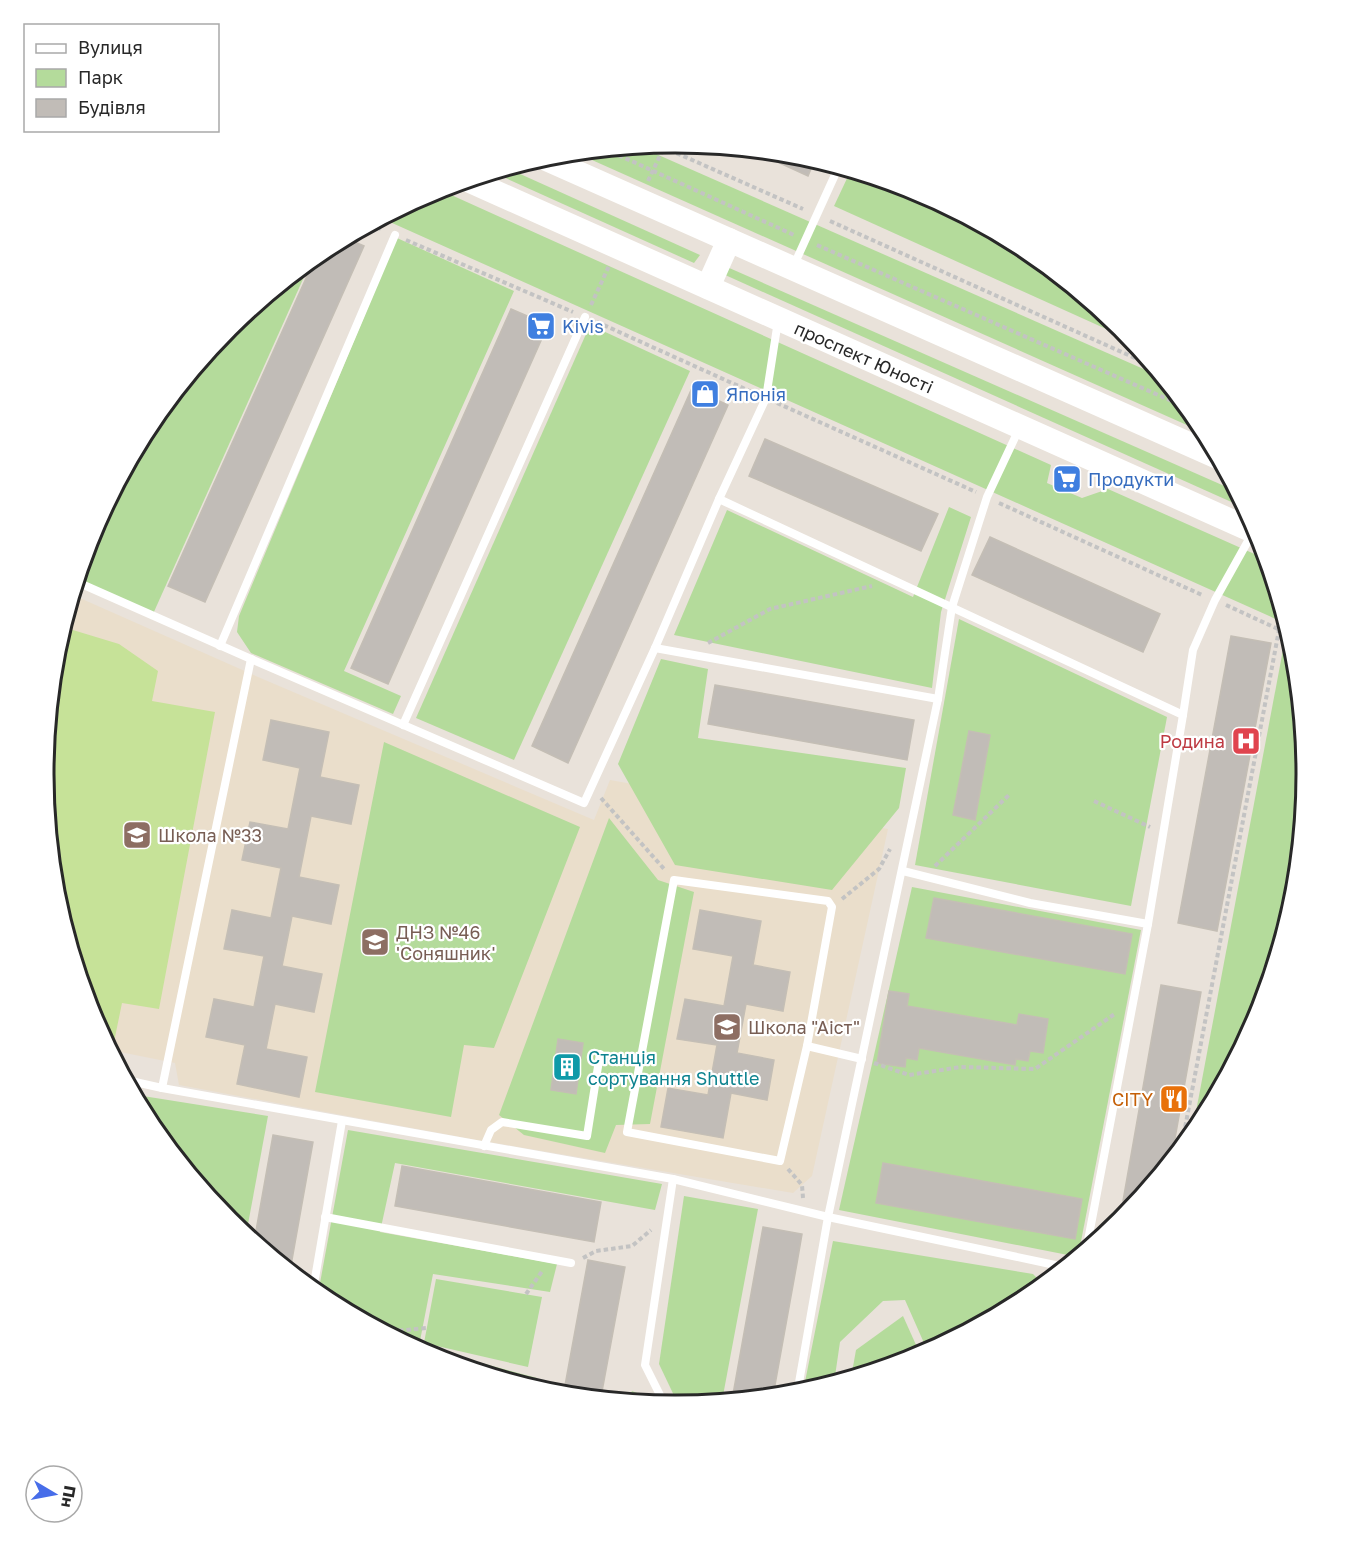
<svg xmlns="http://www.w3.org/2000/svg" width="1351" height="1548" font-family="'Golos Text',sans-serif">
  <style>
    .education { fill: #eadecb }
    .green { fill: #b4db9b }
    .pitch { fill: #c6e298 }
    .building { fill: #c1bcb7; stroke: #c4beb5; stroke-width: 1.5 }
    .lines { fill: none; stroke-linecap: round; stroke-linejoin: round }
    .path { stroke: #c3c3c3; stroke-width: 4; stroke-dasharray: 4.5 3; stroke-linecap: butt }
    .service { stroke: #fff; stroke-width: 8 }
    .secondary { stroke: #fff; stroke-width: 24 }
    .labels { text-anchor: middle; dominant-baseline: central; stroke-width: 4.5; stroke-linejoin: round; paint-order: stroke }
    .shop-label { font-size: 18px; fill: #366cbe; stroke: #fff; text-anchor: start }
    .street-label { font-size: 18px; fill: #282828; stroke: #fff }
    .health-label { font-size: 18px; fill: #be3a42; stroke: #fff; text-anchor: end }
    .education-label { font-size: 18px; fill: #785e54; stroke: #fff; text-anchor: start }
    .culture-label { font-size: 18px; fill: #0d838f; stroke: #fff; text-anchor: start }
    .food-label { font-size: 18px; fill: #c56008; stroke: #fff; text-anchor: end }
    .rim { fill: none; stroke: #282828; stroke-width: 3 }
  </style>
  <rect width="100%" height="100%" fill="#e9e2da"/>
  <polygon class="education" points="73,595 258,677 594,820 610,780 888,829 812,1176 793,1193 477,1140 179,1085 175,1063 110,1050 91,1016 56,897 44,774 56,650"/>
  <g class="green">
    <polygon points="638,146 1164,378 1201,423 1207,434 574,152"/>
    <polygon points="507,168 700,255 694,263 492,172"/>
    <polygon points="851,170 918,190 1027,249 1123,327 1135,342 834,206"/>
    <polygon points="438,189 1051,465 1047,483 1082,498 1108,489 1268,560 1287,624 381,218"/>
    <polygon points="397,238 514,291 344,671 401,696 393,714 251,653 237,632 239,616"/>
    <polygon points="312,259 153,614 77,580 92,532 150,423 229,327"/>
    <polygon points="727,267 1238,492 1247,509 723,274"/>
    <polygon points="590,325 690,371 514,760 416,718"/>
    <polygon points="949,507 971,517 941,612 932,688 674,635 727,510 913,597"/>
    <polygon points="959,619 1167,717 1131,906 915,865"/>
    <polygon points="1285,639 1292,641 1295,651 1307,774 1295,898 1259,1016 1201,1125 1191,1138"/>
    <polygon points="661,659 708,669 698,738 906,768 899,808 832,890 675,865 618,764"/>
    <polygon points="384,742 580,827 494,1048 464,1045 451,1117 315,1092"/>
    <polygon points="609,818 658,880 694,892 650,1124 616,1125 605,1153 524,1135 499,1115"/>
    <polygon points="912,887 1141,930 1078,1257 839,1210"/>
    <polygon points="143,1096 268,1116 246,1235 228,1221 150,1125 141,1108"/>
    <polygon points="348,1130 662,1184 655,1210 395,1163 380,1232 557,1264 550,1292 433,1274 419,1346 537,1378 536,1389 433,1358 324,1299 318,1294"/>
    <polygon points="684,1196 758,1209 722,1401 679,1406 659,1364"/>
    <polygon points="833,1241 1033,1274 1044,1285 1026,1300 928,1352 905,1300 883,1301 840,1342 834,1383 803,1392"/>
    <polygon points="436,1279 542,1297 528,1367 424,1343"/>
    <polygon points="903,1316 921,1356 851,1378 856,1350"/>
    <polygon points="632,1391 655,1400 656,1404 627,1401"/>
  </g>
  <polygon class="pitch" points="63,627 119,644 158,671 152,701 215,712 159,1009 122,1003 114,1042 105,1040 91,1016 56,897 44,774 56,650"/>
  <g class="building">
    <polygon points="759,150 799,154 815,159 808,176 758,153"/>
    <polygon points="345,238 364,246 205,602 168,586 316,256 325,248"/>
    <polygon points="511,309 548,325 388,684 351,668"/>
    <polygon points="692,388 728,405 568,763 532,746"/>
    <polygon points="765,439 938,514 921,551 749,476"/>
    <polygon points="990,537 1160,614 1143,652 972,575"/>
    <polygon points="1231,636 1271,643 1217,931 1178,923"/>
    <polygon points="715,685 914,720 907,760 708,724"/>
    <polygon points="271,720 329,732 320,777 359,785 351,824 311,816 299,877 339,885 331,924 292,916 282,966 322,974 314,1012 275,1004 266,1049 307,1057 299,1097 237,1084 245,1045 206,1037 214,999 254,1007 264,956 224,949 232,910 271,918 281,868 242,860 250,822 288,829 300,768 263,760"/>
    <polygon points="969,731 990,735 975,820 953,815"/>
    <polygon points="934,898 1132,934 1125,974 926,938"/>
    <polygon points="700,910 761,921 753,965 790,972 783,1011 746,1004 737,1053 774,1060 767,1100 731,1093 723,1138 661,1127 668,1088 708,1095 717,1045 677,1039 685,999 724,1006 733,956 693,949"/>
    <polygon points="1161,985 1201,992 1171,1161 1136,1204 1123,1201"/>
    <polygon points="889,991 909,994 907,1006 1017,1025 1019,1014 1048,1019 1043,1053 1030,1051 1028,1061 1016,1059 1015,1065 919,1048 917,1060 906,1058 905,1067 877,1063"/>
    <polygon points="558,1039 583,1043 576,1094 551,1090"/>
    <polygon points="273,1135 313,1142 290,1271 254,1242"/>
    <polygon points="883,1163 1082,1199 1075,1239 876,1203"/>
    <polygon points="402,1166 601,1202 594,1242 395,1206"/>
    <polygon points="763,1227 802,1234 797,1263 773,1396 732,1400"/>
    <polygon points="588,1260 625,1267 601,1397 564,1391"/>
  </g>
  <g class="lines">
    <g class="path">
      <polyline points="656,144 803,209"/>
      <polyline points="605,149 794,235"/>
      <polyline points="648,181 664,147"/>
      <polyline points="830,221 1155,367"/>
      <polyline points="370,224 383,230"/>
      <polyline points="406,240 573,312"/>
      <polyline points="817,245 1190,409"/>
      <polyline points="591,305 609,266"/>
      <polyline points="597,322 754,393"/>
      <polyline points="777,403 976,492"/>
      <polyline points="999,503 1202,595"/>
      <polyline points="1226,605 1291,635"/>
      <polyline points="708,643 770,609 872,586"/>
      <polyline points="601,798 665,870"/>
      <polyline points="1094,801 1150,827"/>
      <polyline points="935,866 1010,794"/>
      <polyline points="842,899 879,869 890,849"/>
      <polyline points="874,1063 909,1075 961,1067 1035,1069 1116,1013"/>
      <polyline points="1181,1149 1279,630"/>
      <polyline points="788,1169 802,1185 803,1198"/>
      <polyline points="583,1258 596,1251 632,1246 651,1230"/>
      <polyline points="526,1294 543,1270"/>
      <polyline points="1008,1309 1042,1277"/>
      <polyline points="384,1332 427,1328"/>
    </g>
    <g class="service">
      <polyline points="794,265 839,166"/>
      <polyline points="719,499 1183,715 1148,924 1086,1251"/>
      <polyline points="77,582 251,659 584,803 655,648 719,499 766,398 778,321"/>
      <polyline points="220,646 395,235"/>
      <polyline points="655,648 938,699"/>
      <polyline points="251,659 162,1088 673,1179 828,1217 1055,1265 1067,1266"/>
      <polyline points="1183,715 1193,650 1215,600 1253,532"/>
      <polyline points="403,725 585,317"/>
      <polyline points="903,871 1030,903 1148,924"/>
      <polygon points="674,880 828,901 832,907 807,1046 780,1161 627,1132"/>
      <polyline points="807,1046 862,1059"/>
      <polyline points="126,1080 162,1088"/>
      <polyline points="133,1093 135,1082"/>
      <polyline points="484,1146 491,1130 502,1122 587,1136 600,1054"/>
      <polyline points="325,1217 571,1263"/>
      <polyline points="313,1290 342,1121"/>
      <polyline points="797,1394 828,1217 938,699 952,607 987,497 1019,429"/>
      <polyline points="665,1405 645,1365 673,1179"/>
    </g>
    <g class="secondary">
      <polyline points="542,157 1220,458"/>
      <polyline points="468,180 1260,534"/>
      <polyline points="708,287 729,240"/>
    </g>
  </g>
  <defs>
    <g id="supermarket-square" transform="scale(1.5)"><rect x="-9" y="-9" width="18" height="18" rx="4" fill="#3f7fe0" stroke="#fff"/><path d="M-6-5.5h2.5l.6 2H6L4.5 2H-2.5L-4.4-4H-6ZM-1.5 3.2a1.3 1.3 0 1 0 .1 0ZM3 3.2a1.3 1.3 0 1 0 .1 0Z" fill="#fff"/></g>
    <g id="shop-square" transform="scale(1.5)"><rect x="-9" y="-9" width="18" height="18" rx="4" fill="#3f7fe0" stroke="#fff"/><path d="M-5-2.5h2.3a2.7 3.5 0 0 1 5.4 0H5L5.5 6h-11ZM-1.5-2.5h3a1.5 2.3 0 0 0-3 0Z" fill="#fff"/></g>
    <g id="hospital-square" transform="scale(1.5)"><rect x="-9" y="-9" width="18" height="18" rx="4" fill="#e0444e" stroke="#fff"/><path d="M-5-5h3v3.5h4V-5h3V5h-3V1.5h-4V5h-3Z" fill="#fff"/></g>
    <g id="school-square" transform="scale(1.5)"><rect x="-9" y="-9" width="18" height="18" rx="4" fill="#8d6e63" stroke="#fff"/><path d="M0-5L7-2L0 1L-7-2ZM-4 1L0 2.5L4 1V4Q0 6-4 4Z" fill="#fff"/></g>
    <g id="building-square" transform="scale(1.5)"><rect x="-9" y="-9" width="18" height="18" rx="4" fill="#0f9aa8" stroke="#fff"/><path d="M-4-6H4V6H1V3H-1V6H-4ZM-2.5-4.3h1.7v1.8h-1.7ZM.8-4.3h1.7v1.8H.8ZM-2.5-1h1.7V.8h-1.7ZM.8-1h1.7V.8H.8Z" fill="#fff"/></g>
    <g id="restaurant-square" transform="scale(1.5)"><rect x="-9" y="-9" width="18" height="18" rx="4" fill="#e8710a" stroke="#fff"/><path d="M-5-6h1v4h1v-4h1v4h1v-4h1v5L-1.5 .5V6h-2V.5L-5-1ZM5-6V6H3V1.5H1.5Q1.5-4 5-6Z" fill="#fff"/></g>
  </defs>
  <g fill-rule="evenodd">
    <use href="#supermarket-square" x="541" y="326"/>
    <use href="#shop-square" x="705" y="394"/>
    <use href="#supermarket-square" x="1067" y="479"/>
    <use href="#hospital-square" x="1246" y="741"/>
    <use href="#school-square" x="137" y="835"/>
    <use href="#school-square" x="375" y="942"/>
    <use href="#school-square" x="727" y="1027"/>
    <use href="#building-square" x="567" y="1067"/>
    <use href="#restaurant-square" x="1174" y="1099"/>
  </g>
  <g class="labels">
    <g class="shop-label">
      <text x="562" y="326">Kivis</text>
      <text x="726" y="394">Японія</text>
      <text x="1088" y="479">Продукти</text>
    </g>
    <g class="street-label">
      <text transform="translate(864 357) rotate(24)">проспект Юності</text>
    </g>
    <g class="health-label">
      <text x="1225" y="741">Родина</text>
    </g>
    <g class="education-label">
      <text x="158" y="835">Школа №33</text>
      <text x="396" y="932">ДНЗ №46<tspan x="396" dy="21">'Соняшник'</tspan></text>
      <text x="748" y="1027">Школа "Аіст"</text>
    </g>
    <g class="culture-label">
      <text x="588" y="1057">Станція<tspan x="588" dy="21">сортування Shuttle</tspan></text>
    </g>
    <g class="food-label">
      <text x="1153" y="1099">CITY</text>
    </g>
  </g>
  <path d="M0 0H1351V1548H0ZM54 774a621 621 0 1 1 1242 0a621 621 0 1 1-1242 0Z" fill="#fff" fill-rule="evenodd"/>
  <path class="rim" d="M54 774a621 621 0 1 1 1242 0a621 621 0 1 1-1242 0Z"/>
  <rect x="24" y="24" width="195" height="108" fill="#ffffff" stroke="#a9a9a9" stroke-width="1.5"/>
  <rect x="36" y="44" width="30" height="9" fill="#ffffff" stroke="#a9a9a9" stroke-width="1.5"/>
  <text x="78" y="54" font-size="18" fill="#282828">Вулиця</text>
  <rect x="36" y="69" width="30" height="18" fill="#b4db9b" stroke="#a9a9a9" stroke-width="1.5"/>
  <text x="78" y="84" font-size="18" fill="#282828">Парк</text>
  <rect x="36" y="99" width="30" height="18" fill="#c1bcb7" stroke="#a9a9a9" stroke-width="1.5"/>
  <text x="78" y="114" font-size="18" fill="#282828">Будівля</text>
  <g transform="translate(54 1494) rotate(100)"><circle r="28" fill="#ffffff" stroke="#a9a9a9" stroke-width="1.5"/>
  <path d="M0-4.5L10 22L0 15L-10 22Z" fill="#476de9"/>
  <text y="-9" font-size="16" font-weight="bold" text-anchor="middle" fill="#282828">Пн</text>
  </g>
</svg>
